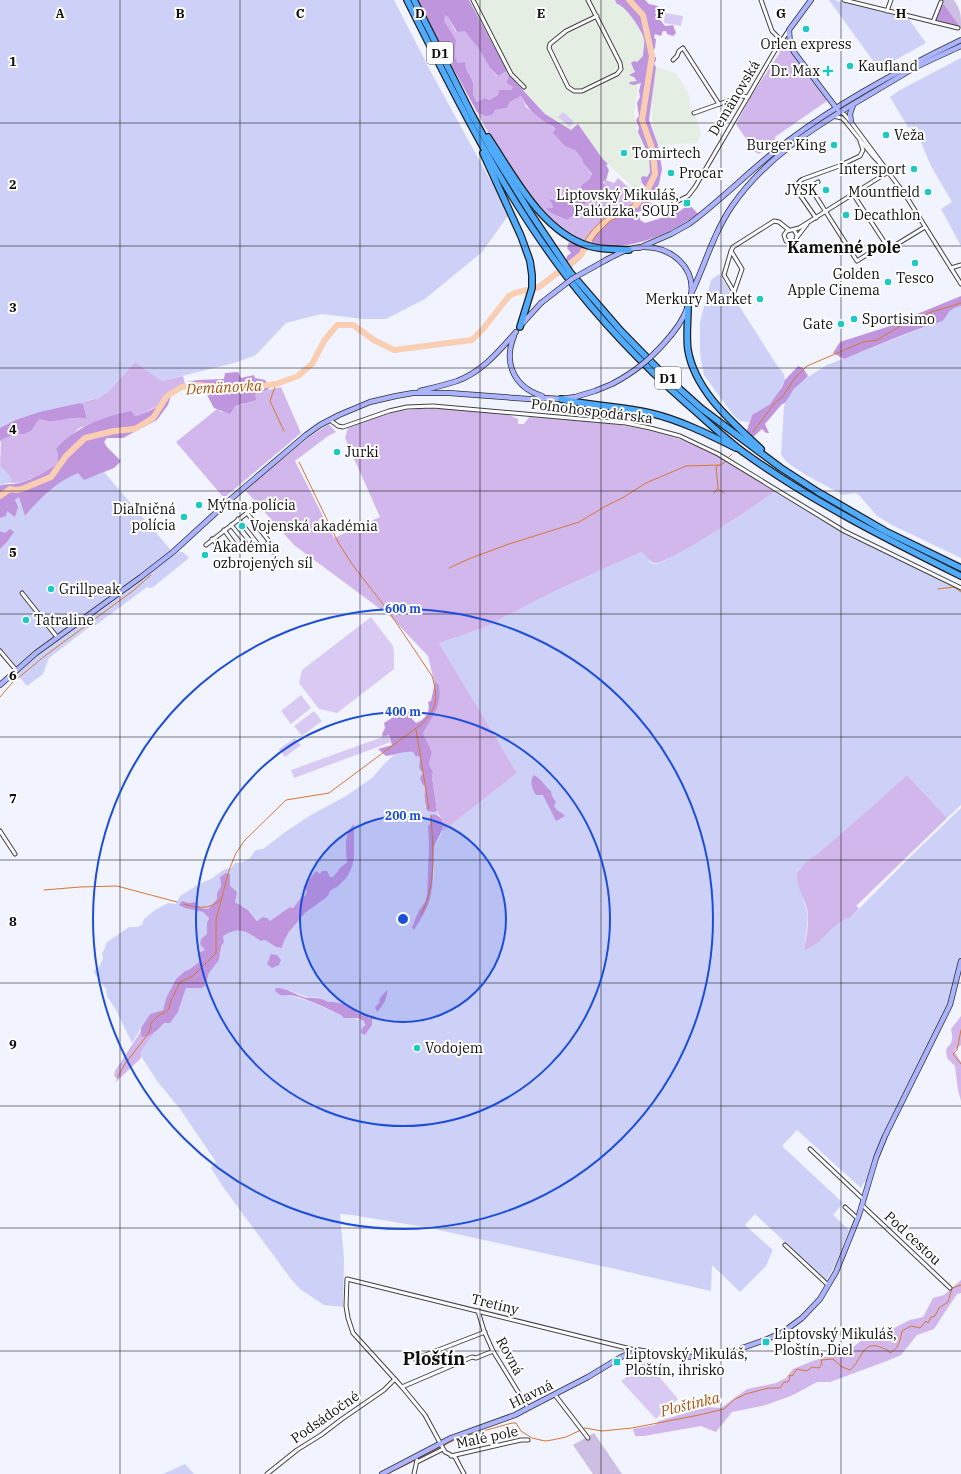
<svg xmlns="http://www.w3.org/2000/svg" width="961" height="1474" font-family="'IBM Plex Serif',serif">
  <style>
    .industrial { fill: #e4eee3 }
    .farmland { fill: #ced1f7; fill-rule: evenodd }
    .green { fill: #d2b7ec }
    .forest { fill: #bf95de }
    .cemetery { fill: #ccbfe3 }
    .pitch { fill: #d9caf3 }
    .water { fill: #faceb2; stroke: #d57734 }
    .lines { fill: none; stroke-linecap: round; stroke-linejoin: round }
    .stream { stroke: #d57734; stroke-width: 1 }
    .river { stroke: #faceb2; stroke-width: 6 }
    .street-casing { stroke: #424242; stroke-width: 5 }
    .secondary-casing { stroke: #313131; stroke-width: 6 }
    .highway-casing { stroke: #202020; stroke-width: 8 }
    .street { stroke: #fff; stroke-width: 3 }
    .secondary { stroke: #acb3ff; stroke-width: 4.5 }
    .highway { stroke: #51abfd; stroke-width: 5.5 }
    .secondary-bridge-casing { stroke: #313131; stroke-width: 6; stroke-linecap: butt }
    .secondary-bridge { stroke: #acb3ff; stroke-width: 4.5 }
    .grid { fill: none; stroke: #0f0f0f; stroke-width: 1; stroke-opacity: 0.55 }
    .ring { fill: none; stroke: #1d4ed8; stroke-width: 2 }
    .poi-dot { fill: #1ec8c3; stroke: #fff; stroke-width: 1.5 }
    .labels { text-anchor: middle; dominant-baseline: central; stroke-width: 4; stroke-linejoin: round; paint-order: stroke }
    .shield { fill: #fff; stroke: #575757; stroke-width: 1 }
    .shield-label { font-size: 13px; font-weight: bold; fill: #0f0f0f }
    .poi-label { font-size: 14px; fill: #0f0f0f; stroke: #fff; text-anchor: start }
    .street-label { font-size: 14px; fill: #0f0f0f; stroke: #fff }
    .water-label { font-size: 15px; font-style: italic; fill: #a95510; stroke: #fff }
    .quarter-label { font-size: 16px; font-weight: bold; fill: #0f0f0f; stroke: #fff }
    .district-label { font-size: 18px; font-weight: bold; fill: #0f0f0f; stroke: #fff }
    .grid-label { font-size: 13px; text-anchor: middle; font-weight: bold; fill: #0f0f0f; stroke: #fff; stroke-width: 4; stroke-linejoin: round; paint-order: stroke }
    .centre { fill: #1d4ed8; stroke: #fff; stroke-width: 2 }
    .ring-label { font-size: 12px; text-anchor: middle; font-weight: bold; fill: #1d4ed8; stroke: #fff; stroke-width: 4; stroke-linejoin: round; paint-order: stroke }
  </style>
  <rect width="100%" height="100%" fill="#f1f3ff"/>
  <g class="industrial">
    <polygon points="469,0 623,0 629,8 644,39 643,69 640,71 634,114 637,129 649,156 650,172 637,191 602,158 578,124 571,130 545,114 509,75"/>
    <polygon points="656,67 675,73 680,79 688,93 692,111 695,115 701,134 697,143 658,145 652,124 652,91"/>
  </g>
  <g class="farmland">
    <polygon points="0,0 394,0 432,74 488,176 510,213 482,252 425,299 386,319 363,319 321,314 286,323 256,355 234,363 162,381 135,362 109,391 99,398 39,412 14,420 0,428"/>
    <polygon points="829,0 834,0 909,19 926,43 879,69"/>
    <polygon points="961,58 961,246 941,209 952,202 931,166 920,140 912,129 908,127 890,97 900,90"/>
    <polygon points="719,274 776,364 784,374 785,380 776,396 770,404 752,415 749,422 740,421 733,415 704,375 702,366 700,353 700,322 711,280"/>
    <polygon points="961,306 961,558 892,525 877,516 859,495 855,493 843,495 806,475 792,466 785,460 781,454 784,407 788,397 800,382 827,365 925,327 940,323 944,319 946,314 949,311 955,307"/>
    <polygon points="0,466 9,475 12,483 6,483 0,486"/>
    <polygon points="72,471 98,475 104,472 175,555 179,552 183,552 189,558 152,588 147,587 96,625 92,625 49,658 43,674 27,686 0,654 0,549 7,542 5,533 0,531 0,518 6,516 6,510 15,516 15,500 19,496 25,516 38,500 51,488 70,476"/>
    <path d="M 775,491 L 841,532 L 961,590 L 961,805 L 947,818 L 907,775 L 854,823 L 815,855 L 799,870 L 797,876 L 806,908 L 808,918 L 804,951 L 818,943 L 835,926 L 845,919 L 851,917 L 907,860 L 961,808 L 961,956 L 947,1007 L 884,1133 L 866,1183 L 864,1182 L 861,1188 L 797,1130 L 782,1146 L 843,1203 L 833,1215 L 849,1230 L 836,1263 L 826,1281 L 755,1214 L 745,1225 L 773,1250 L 766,1266 L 740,1292 L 712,1265 L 711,1291 L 615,1269 L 430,1228 L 352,1215 L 340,1214 L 344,1259 L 343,1307 L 324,1305 L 300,1289 L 291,1279 L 223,1187 L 211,1168 L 216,1162 L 180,1109 L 157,1081 L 141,1056 L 141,1052 L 153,1034 L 164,1023 L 178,1012 L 186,988 L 202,988 L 205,986 L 209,973 L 219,960 L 221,953 L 223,936 L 233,930 L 243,931 L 249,933 L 261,941 L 265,940 L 276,947 L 282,948 L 284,941 L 289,932 L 305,913 L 327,897 L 331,890 L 337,887 L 354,857 L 354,825 L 347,833 L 347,862 L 341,867 L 333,877 L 320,875 L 316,871 L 305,896 L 302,896 L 293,908 L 290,907 L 270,922 L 258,921 L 248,910 L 235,902 L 220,877 L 221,886 L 217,893 L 217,899 L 208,909 L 201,908 L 197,905 L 196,910 L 203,912 L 209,918 L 207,923 L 207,934 L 201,939 L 206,951 L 198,956 L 199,962 L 190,969 L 185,971 L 176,979 L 166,998 L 163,1010 L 150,1014 L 132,1043 L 116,1010 L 107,996 L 106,989 L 93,971 L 100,966 L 103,958 L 102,953 L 105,948 L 106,943 L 129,927 L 137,927 L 142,925 L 144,919 L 155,910 L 168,903 L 176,904 L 180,896 L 199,884 L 211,879 L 225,869 L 231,868 L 235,863 L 243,862 L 249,859 L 256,850 L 263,849 L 288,830 L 311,815 L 346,796 L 372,778 L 384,764 L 394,755 L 407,751 L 413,752 L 416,757 L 418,756 L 420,758 L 425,786 L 424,791 L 426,799 L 425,807 L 434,812 L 437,811 L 439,816 L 434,814 L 430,818 L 427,895 L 425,902 L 418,912 L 412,926 L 414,929 L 430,900 L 434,874 L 434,849 L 440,836 L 442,832 L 517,773 L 439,643 L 483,628 L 553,592 L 641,552 L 645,554 L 650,562 L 656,564 L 664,561 L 678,554 L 734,520 ZM 282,988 L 310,998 L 315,997 L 323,999 L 328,1002 L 333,1002 L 352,1009 L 359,1014 L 369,1018 L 372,1025 L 365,1035 L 364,1021 L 341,1015 L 311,1002 L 289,995 Z"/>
    <polygon points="185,1464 194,1474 163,1474"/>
  </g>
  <g class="green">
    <path d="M 445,15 L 448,17 L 456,32 L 465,30 L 478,48 L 490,68 L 497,76 L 507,71 L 509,75 L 506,83 L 513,87 L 511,90 L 500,90 L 498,95 L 489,100 L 485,98 L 477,102 C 469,91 476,89 472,80 C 469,73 466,72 465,63 L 458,63 L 455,57 L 456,40 L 443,21 Z"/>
    <path d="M 785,46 C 791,48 794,55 797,60 C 806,75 819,87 827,101 L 775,137 L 775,142 L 759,154 L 755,152 L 736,124 L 753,93 L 779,54 L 781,47 Z"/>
    <path d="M 521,96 L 526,107 L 542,119 L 551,124 L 565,145 L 575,150 L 582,159 L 583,163 L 592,175 C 590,180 588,180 584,183 C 581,185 580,189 578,191 C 570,201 560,200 548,199 L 552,204 L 553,208 L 547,208 L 551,213 L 567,220 L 580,211 L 593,194 L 599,196 L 598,191 L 606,180 L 614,183 L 618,178 L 640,198 L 633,205 L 594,228 L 584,242 C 571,236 558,228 548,218 C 535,205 526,190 516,176 C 502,155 488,134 477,112 L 485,116 L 495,110 L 507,108 L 510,102 Z"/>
    <path d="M 135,362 L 162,381 L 183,376 L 185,384 L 167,394 L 162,398 L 159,405 L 141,415 L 92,424 L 79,428 L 66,441 L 61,443 L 58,453 L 58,463 C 48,472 26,483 12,483 L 9,475 L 0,466 L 1,440 L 13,435 L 24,434 L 36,424 L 38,418 C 41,419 45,421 48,421 C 61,422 73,415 87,419 L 83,404 L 79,403 L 99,398 L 109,391 Z"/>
    <polygon points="281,387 301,433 224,498 176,442 217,409 222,412 235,406 244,404 254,394"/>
    <path d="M 433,408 L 507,414 L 518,419 L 518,424 L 524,424 L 529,417 C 588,420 650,424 704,449 C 729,461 752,477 775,491 C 760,503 668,565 655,563 C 648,562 647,555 641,552 L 553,592 L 483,628 L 439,643 L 517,773 L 442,832 L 443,822 L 437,811 L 432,777 L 433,772 L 429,764 L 432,752 L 422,731 L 438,698 L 428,656 L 391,617 L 294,545 L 245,490 L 309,437 L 329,424 L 336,432 L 328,436 L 295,461 L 334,538 L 380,517 L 345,438 L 348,428 C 376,415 403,409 433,408 Z"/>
    <path d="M 907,775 L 947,818 L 856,906 L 859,908 L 850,918 L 845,919 L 835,926 L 818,943 L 804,951 C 806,937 810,923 807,909 C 805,899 796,885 797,876 C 798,867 813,857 819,852 C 850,827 878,801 907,775 Z"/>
    <path d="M 961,1016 L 961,1045 L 954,1051 L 961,1062 L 961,1101 L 958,1090 L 955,1066 L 947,1058 L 946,1049 C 953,1042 953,1039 951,1029 Z"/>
    <polygon points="143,1028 154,1033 141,1052 141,1058 116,1082 117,1078 114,1076 115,1071"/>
    <polygon points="961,1280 961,1293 957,1294 934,1329 917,1335 901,1355 887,1361 830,1382 817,1382 793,1395 766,1405 732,1412 716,1432 701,1426 644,1436 635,1436 633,1429 655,1425 659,1421 706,1407 721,1408 747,1389 776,1383 786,1378 793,1369 810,1362 830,1355 844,1354 862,1340 890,1330 910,1320 923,1317 933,1298 944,1295"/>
  </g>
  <g class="forest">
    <path d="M 416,0 L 469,0 L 507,71 L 498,76 L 490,68 L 478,48 L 465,31 L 457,32 L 448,17 L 445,15 L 444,21 L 456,40 L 455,57 L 458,63 L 465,62 C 466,72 469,73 472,80 C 476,89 469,91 477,102 L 485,98 L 489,100 L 498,95 L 499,90 L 511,90 L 513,87 L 506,83 L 509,75 L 545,114 L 571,130 L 578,124 L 602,158 L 608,164 L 606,165 L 609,170 L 606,180 L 603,182 L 605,190 L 603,191 L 600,189 L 598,191 L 599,196 L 596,198 L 593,194 L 580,211 L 567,220 L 551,213 L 546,208 L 553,208 L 552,204 L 548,199 C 560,200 570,201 578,191 C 580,189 581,185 584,183 C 588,180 590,180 592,174 L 583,163 L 582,159 L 575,150 L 565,146 L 553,133 L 555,129 C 552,124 548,124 544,121 C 534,114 527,108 521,96 L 510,102 L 507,108 L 495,110 L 492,115 L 485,116 L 477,112 Z"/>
    <path d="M 615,0 L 645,0 L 649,4 L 658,6 L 655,13 L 665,26 L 673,25 L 676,33 L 673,36 L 667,34 L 666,31 L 663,31 L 661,36 L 655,34 L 654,38 L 656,39 L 655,48 L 650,55 L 650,57 L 656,57 L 656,60 L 654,64 L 656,67 L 649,120 L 658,145 L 662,169 L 659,184 L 653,198 L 640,192 L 641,190 L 646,188 L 642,183 L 641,178 L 643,176 L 647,177 L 650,172 L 649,156 L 638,132 L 639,128 L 636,120 L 639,116 L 637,103 L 640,97 L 639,91 L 641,83 L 634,85 L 629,84 L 630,82 L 637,81 L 634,77 L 629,75 L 635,72 L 631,63 L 634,61 L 637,62 L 643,56 C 643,51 645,44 644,39 C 642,30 626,6 617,4 Z"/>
    <polygon points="944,4 961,28 936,21 935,20 941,6"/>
    <path d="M 644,200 L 653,204 L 649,208 L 638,212 L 640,220 L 645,223 L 674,214 L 672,206 L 674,205 L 677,210 L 680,211 L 689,204 L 698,214 C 667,236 629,252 590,244 L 597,234 L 610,221 L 634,210 Z"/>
    <polygon points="569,242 584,248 581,253 584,255 580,260 571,267 566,260 567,256 571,253 567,248"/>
    <path d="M 961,296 L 961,306 C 943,310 949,320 938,323 C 934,325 928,326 924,327 C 896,337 870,348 844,359 L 833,353 L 840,342 L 890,326 L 917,314 Z"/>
    <polygon points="798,366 803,368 808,376 794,389 785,403 782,404 765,424 769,433 766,433 762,429 752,438 746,433 752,415 770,404 782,387 785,380"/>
    <polygon points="238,372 241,378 254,375 255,378 265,380 270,387 268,390 255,394 256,400 235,406 230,414 214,408 207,395 198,393 193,385 187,384 187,382 198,380 224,379 225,373"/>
    <path d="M 167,394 L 171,396 L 168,405 L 157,420 L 123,438 L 107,438 L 104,442 L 107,447 L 121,461 L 114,468 L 84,480 L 78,473 C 56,482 40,498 25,516 L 19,497 L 15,500 L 18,507 L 15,517 L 7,511 L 6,516 L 0,518 L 0,486 C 7,483 12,485 19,483 C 29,481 50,470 58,463 L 58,453 L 56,449 C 75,427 103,417 131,411 L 135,416 C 141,415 155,409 159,405 C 162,401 163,397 167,394 Z"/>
    <path d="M 79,403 L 83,404 L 87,419 C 73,415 62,422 48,421 C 45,421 41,419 39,419 L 31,431 L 24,434 L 13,435 L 1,440 L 0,442 L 0,428 L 15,420 L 39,412 Z"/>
    <polygon points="10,529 14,532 7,542 0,549 0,531 5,533"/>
    <path d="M 435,682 L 439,685 C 442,707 433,715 423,733 L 432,752 L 429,764 L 433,772 L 432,777 L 437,811 L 434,812 L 427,811 C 425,806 424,791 425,786 L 422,784 L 420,778 L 423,773 L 419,768 L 420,758 L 418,756 L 416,757 L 413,752 C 404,751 395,755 386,756 L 378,749 L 392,745 L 389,735 L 383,737 L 382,734 L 385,728 L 384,723 L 398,714 L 411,711 L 412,719 L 416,723 C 425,720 431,712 428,702 L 431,701 Z"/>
    <path d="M 534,775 C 542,779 544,786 551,791 L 552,796 L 556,802 L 554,806 C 558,813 561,811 565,816 L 556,821 L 543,795 L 536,795 C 532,789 529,781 534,775 Z"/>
    <path d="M 434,814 C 454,822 435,837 434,850 C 433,867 434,883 430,899 C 427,910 420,920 414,930 L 412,927 L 418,912 L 425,902 L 427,895 L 429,844 L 428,827 L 430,823 L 430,816 Z"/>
    <path d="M 354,824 L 354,857 L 352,867 L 347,877 L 337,887 L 331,890 L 327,897 L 305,913 L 289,932 L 284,941 L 282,948 L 276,947 L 265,940 L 261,941 C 246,931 239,926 223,936 L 224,943 L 222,944 L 219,960 L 209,973 L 205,986 L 202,988 L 186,988 L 178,1012 L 170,1023 L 164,1023 C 157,1031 153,1035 143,1037 L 141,1035 L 141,1028 L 150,1014 L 163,1010 L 166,998 L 176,979 L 185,971 L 190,969 L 199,962 L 198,953 L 205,950 L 200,944 L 201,939 L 207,934 L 207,923 L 209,918 L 203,912 L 185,908 L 179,905 L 182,901 L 189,903 L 195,902 L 201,908 L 208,909 L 217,899 L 217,893 L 221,886 L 220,877 L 226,873 L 230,874 L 230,886 L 237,892 L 235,902 L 248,910 L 257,921 L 263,917 L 267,918 L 270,921 L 290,907 L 293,908 L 302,896 L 305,896 L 307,891 L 303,887 L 316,871 L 320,874 L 322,871 L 327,871 L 330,877 L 333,877 L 341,867 L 347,862 C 346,850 343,833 354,824 Z"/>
    <polygon points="271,954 277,955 281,960 279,965 272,968 267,964"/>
    <path d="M 276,988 C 288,987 299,998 310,998 C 318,998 322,998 328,1002 L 333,1002 L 345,1004 L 345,1006 L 352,1009 L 359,1014 L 362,1012 L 369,1018 L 373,1015 L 375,1017 L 372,1020 L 372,1025 L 365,1035 L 361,1033 L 361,1030 L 365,1025 L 364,1021 L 357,1018 L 344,1018 L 341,1015 C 328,1009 304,997 290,995 C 282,995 282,997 275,991 Z"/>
    <path d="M 387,990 C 388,998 382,1007 377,1012 L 375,1007 L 379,1003 L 380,998 Z"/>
  </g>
  <g class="cemetery">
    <path d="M 941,0 L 954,0 C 961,11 961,14 961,28 Z"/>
    <polygon points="594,1433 622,1474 593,1474 573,1445"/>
  </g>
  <g class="pitch">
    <polygon points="665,13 683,16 681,26 664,23"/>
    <polygon points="563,112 574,122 570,127 558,117"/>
    <polygon points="371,617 393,646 394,654 394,669 337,713 319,709 299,683 302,670"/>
    <polygon points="301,695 311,708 291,724 281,711"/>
    <polygon points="314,711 322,721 302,736 294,726"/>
    <polygon points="388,735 391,742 294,778 291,770"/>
    <polygon points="295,738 301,745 285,757 279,749"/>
    <polygon points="646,1361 678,1399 656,1419 621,1381"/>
  </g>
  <path class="water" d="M 640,198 L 644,200 L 634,210 L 610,221 L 597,234 L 590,244 L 584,242 C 590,232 600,221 610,215 C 620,208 633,208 640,198 Z"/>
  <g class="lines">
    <g class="stream">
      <polyline points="276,384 270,401 284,431"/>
      <polyline points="753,432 773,405 783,396 794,379 807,366 863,342 877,340 902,325 914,321 928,313 961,303"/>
      <polyline points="729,457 732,454"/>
      <polyline points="722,464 726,461"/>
      <polyline points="718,489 724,493"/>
      <polyline points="714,493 718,488 716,467 719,465"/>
      <polyline points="449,568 471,558 509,544 579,522 606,506 624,497 646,483 686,466 721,465"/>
      <polyline points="938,589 954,587 961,592"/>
      <polyline points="0,697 12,683 46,655 134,590 151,575"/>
      <polyline points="416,729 429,809"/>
      <polyline points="44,890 80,887 117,886 177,902"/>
      <path d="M 184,904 C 197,908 210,910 220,900"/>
      <path d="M 421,915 C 437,884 433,848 431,815"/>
      <polyline points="961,1030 957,1050 953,1054 961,1064"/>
      <path d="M 117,1078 L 125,1064 L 148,1034 L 151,1027 L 150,1024 L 159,1015 L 166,1012 L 169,1009 L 170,1003 L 180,982 L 193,976 L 216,953 L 216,920 L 229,870 L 236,853 L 245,840 L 286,800 L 329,793 L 423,723 C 426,719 431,714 433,709 C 438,699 435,686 432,676 L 389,612 L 352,564 L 338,542 L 299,462"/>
      <path d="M 443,1446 L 458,1438 L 512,1423 L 516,1423 L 521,1431 L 532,1438 L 545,1441 L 552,1440 L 566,1437 L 585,1428 L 602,1431 L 632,1428 L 699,1415 L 724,1409 L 735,1399 L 746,1394 L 768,1388 L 780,1388 L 784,1382 L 788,1382 L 790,1378 L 789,1375 L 792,1376 L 797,1369 L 807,1371 L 812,1367 L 819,1368 L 822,1364 L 821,1360 L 833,1359 L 842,1367 L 850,1370 C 861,1362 862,1340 880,1347 C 885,1349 887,1349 890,1353 C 899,1348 900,1341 902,1331 L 911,1326 L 920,1328 L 926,1321 L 928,1323 L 931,1317 L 935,1316 L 939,1308 L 948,1302 L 952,1288 L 961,1285"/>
      <polyline points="418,1459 441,1447"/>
      <polyline points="387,1474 416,1460"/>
    </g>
    <g class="river">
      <polyline points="629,0 643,15 652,56 642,120 653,151 655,174 645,195 636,205"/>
      <polyline points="0,496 10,489 16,490 22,489 51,477 66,456 85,438 114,431 135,429 153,418 167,396 182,387 199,385 231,390 276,384 298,376 312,364 324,341 337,325 353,325 374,340 394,350 472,340 483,329 509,296 515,293 539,287 581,255 589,241"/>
    </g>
    <g class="street-casing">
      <g id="street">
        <polyline points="473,0 511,74 524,87"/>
        <polyline points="588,0 620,63 621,69 617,74 582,91 574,91 568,87 549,48 550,44 566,31 597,16"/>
        <polyline points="761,0 772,31 780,39 790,45"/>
        <polyline points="844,0 958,28"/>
        <polyline points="887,11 891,0"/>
        <polyline points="933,22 941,2"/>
        <polyline points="673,60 677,56 679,51 683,48 719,104"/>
        <polyline points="839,111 844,114 851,122 906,196 961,284"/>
        <polyline points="694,113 742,96 748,97"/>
        <polyline points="833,116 842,118 845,121 873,156 887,171"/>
        <polyline points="818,182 810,187 857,261 885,243"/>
        <polyline points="853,194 889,249 925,227"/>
        <polyline points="674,203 688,196 695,187 777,47 789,30"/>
        <path d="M 816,218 L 798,192 C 796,186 797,182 803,179 L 839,166 L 860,156 L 863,150 L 860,141"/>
        <polyline points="794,230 797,235 796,240 792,242 786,241 784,235 787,231 799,228 888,172"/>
        <polyline points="797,237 807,224"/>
        <polyline points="731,251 742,269 734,292 724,275 731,251 733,247 774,221 779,222 789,230"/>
        <polyline points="951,268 961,265"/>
        <polyline points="330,420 338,426 343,427 389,411 407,407 433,406 626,423 650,428 680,436 718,454 844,531 961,588"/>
        <polyline points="238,519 261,548"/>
        <polyline points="231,525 250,548"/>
        <polyline points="224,530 236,546"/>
        <polyline points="212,539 216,543 274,552 276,550 247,513"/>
        <polyline points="206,545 256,506"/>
        <polyline points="261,549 269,542"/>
        <polyline points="22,593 57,637"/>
        <polyline points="0,651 16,670"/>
        <polyline points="0,831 15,854"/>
        <polyline points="810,1149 863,1199"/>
        <polyline points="862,1205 950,1288"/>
        <polyline points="845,1207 857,1218"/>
        <polyline points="785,1245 828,1285"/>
        <polyline points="478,1311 484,1331 493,1351 528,1408"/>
        <polyline points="415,1359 485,1332"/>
        <polyline points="402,1387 472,1357 476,1358 493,1351"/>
        <polyline points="555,1395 588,1438"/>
        <polyline points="451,1456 521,1440 528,1440"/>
        <polyline points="417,1462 443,1449"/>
        <polyline points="267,1474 297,1450 321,1435 342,1419 384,1390 395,1379"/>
        <polyline points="414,1474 417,1460"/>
        <polyline points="464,1474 455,1457 445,1452 425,1415 402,1387 353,1333 348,1318 346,1306 347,1279 635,1350"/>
      </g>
    </g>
    <g class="secondary-casing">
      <g id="secondary">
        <polyline points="811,0 789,30 790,43 794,52 837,109"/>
        <polyline points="851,122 850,114 853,105"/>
        <path d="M 639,248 L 671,234 L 689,224 C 724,198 753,167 788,141 C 841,101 901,69 961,40"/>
        <path d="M 606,260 C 617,254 630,247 644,247 C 671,247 696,267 691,296 C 688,310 681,323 672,334"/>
        <path d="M 691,294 C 705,265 713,234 732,206 C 764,159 814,127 862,99 C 879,89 897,78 914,68 C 930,60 946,53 961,46"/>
        <polyline points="521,325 541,303"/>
        <path d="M 514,336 C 503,363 514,387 542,396"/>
        <path d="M 420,391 C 432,388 445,385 457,381 C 482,372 499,351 516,332"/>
        <polyline points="0,685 36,653 141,577 173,552 232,498 306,435 320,425 339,415 370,402 396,396 413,393 449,393 529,399 546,398 561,399 575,397 595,391 612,384"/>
        <polyline points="382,1474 451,1438 515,1415 528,1408 588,1377 621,1357 637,1350 665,1355 710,1358 722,1355 765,1340 783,1332 802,1318 820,1299 836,1272 859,1215 876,1158 885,1136 950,1005 961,961"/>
      </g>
    </g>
    <g class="highway-casing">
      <g id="highway">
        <path d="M 407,0 C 454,94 501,190 565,274 C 601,321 642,364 686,403 C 706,420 725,439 746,454 C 813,502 887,539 961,576"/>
        <polyline points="414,0 472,115 490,148 531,214 570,272 621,331 664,375 702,409 781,468 818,492 885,531 961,568"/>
        <path d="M 488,137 C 514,176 542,232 589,246 C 602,250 616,249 629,250"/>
        <polyline points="483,153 521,236 530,261 532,275 532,288 520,327"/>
        <path d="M 688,307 C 688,321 686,336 688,350 C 695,391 732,422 761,449"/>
        <path d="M 561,399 C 590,406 620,406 650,413 C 680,420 708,434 736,448"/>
      </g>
    </g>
    <use href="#street" class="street"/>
    <use href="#secondary" class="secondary"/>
    <use href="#highway" class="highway"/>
    <g class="secondary-bridge-casing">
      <g id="secondary-bridge">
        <polyline points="541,303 572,279 606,260"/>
        <path d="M 612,384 C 637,371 654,356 672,334"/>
      </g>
    </g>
    <use href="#secondary-bridge" class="secondary-bridge"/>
  </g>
  <path class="grid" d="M 120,0 L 120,1474M 240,0 L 240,1474M 360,0 L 360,1474M 480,0 L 480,1474M 601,0 L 601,1474M 721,0 L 721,1474M 841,0 L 841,1474M 0,123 L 961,123M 0,246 L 961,246M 0,368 L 961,368M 0,491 L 961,491M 0,614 L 961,614M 0,737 L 961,737M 0,860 L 961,860M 0,983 L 961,983M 0,1106 L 961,1106M 0,1228 L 961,1228M 0,1351 L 961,1351"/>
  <circle cx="403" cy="919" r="103" fill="#1d4ed8" fill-opacity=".12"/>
  <g class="ring">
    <circle cx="403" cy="919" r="103"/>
    <circle cx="403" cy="919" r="207"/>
    <circle cx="403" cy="919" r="310"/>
  </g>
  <g class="poi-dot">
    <circle cx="806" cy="29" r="4"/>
    <circle cx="850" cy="66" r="4"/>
    <path d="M826 65h4v4h4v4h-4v4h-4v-4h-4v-4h4z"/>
    <circle cx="886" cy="135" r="4"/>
    <circle cx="834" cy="145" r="4"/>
    <circle cx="624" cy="153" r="4"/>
    <circle cx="914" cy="169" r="4"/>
    <circle cx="671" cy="173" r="4"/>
    <circle cx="826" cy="190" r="4"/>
    <circle cx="928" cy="192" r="4"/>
    <rect x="683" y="199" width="8" height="8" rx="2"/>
    <circle cx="846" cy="215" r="4"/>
    <circle cx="915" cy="263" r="4"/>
    <circle cx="888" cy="282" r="4"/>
    <circle cx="760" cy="299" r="4"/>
    <circle cx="854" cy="319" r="4"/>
    <circle cx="841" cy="324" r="4"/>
    <circle cx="337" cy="452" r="4"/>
    <circle cx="199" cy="505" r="4"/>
    <circle cx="184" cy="517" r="4"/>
    <circle cx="242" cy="526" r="4"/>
    <circle cx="205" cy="555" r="4"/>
    <circle cx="51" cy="589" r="4"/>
    <circle cx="26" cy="620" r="4"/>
    <circle cx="417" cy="1048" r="4"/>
    <rect x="762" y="1338" width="8" height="8" rx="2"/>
    <rect x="613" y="1358" width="8" height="8" rx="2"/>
  </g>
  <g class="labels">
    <g class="shield">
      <rect x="427" y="42" width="26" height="22" rx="3"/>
      <rect x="655" y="367" width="26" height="22" rx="3"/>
    </g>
    <g class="shield-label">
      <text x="440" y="53">D1</text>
      <text x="668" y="378">D1</text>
    </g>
    <g class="poi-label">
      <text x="806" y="44" text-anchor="middle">Orlen express</text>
      <text x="858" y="66">Kaufland</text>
      <text x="820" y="71" text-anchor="end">Dr. Max</text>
      <text x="894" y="135">Veža</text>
      <text x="826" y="145" text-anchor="end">Burger King</text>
      <text x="632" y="153">Tomirtech</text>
      <text x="906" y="169" text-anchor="end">Intersport</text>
      <text x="679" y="173">Procar</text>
      <text x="818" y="190" text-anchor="end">JYSK</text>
      <text x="920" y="192" text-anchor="end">Mountfield</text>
      <text x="679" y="195" text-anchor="end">Liptovský Mikuláš,<tspan x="679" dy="16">Palúdzka, SOUP</tspan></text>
      <text x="854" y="215">Decathlon</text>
      <text x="880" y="274" text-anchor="end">Golden<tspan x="880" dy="16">Apple Cinema</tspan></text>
      <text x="915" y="278" text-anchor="middle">Tesco</text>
      <text x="752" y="299" text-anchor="end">Merkury Market</text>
      <text x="862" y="319">Sportisimo</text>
      <text x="833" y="324" text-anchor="end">Gate</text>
      <text x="345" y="452">Jurki</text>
      <text x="207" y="505">Mýtna polícia</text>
      <text x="176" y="509" text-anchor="end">Diaľničná<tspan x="176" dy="16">polícia</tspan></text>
      <text x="250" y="526">Vojenská akadémia</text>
      <text x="213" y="547">Akadémia<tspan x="213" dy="16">ozbrojených síl</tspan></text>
      <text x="59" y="589">Grillpeak</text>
      <text x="34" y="620">Tatraline</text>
      <text x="425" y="1048">Vodojem</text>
      <text x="774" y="1334">Liptovský Mikuláš,<tspan x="774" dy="16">Ploštín, Diel</tspan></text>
      <text x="625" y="1354">Liptovský Mikuláš,<tspan x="625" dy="16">Ploštín, ihrisko</tspan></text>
    </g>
    <g class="street-label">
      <text transform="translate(734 98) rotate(-59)">Demänovská</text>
      <text transform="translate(592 411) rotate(7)">Poľnohospodárska</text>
      <text transform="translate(913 1238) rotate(43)">Pod cestou</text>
      <text transform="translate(495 1304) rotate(14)">Tretiny</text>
      <text transform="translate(510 1356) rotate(61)">Rovná</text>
      <text transform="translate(531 1394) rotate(-26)">Hlavná</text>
      <text transform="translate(325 1417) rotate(-35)">Podsádočné</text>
      <text transform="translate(487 1437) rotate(-12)">Malé pole</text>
    </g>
    <g class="water-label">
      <text transform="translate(224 387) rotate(-3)">Demänovka</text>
      <text transform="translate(690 1404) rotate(-14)">Ploštínka</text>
    </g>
    <g class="quarter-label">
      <text x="844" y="247">Kamenné pole</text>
    </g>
    <g class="district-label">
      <text x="434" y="1358">Ploštín</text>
    </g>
  </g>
  <g class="grid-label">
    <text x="60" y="18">A</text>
    <text x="180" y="18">B</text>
    <text x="300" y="18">C</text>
    <text x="420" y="18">D</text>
    <text x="541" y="18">E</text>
    <text x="661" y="18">F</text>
    <text x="781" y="18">G</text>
    <text x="901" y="18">H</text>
    <text x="13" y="66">1</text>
    <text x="13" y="189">2</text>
    <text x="13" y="312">3</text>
    <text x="13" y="434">4</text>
    <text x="13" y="557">5</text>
    <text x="13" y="680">6</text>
    <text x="13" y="803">7</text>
    <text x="13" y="926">8</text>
    <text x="13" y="1049">9</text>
  </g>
  <circle cx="403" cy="919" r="6" class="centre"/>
  <g class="ring-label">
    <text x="403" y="613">600 m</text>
    <text x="403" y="716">400 m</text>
    <text x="403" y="820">200 m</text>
  </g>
</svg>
